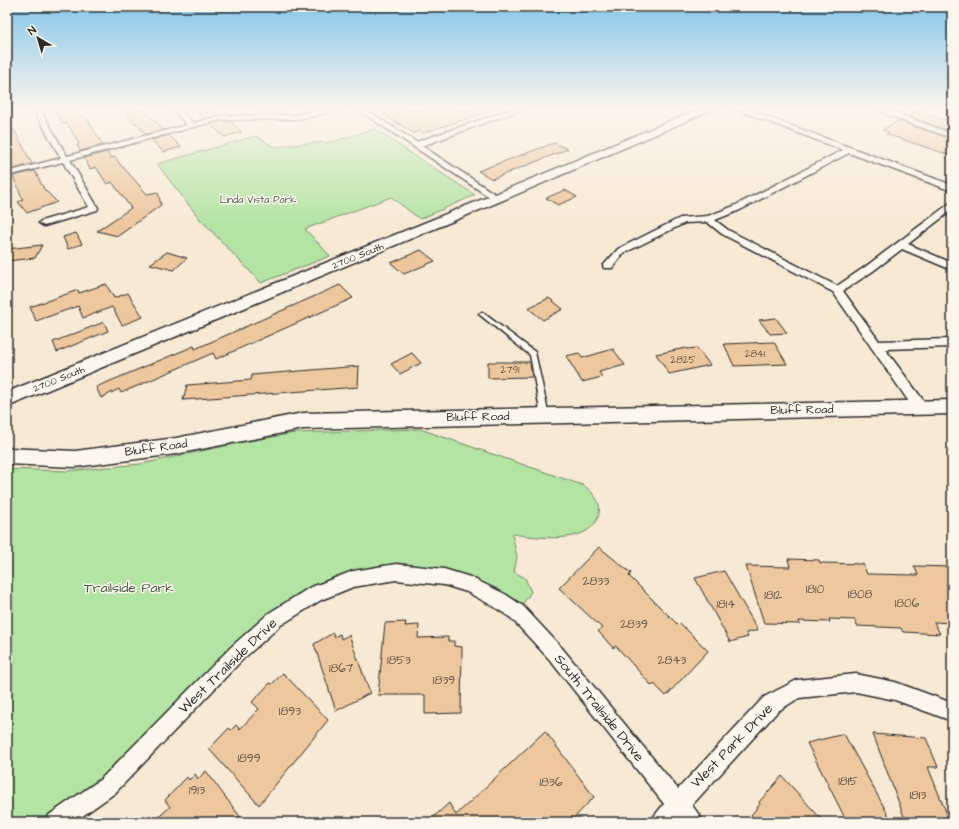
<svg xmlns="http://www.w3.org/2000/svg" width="959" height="829" font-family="'Architects Daughter',sans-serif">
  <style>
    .green { fill: #b3e4a4; stroke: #6f8868 }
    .building { fill: #edc79d; stroke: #2b2b2b }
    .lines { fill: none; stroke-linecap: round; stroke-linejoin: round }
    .service-casing { stroke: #2b2b2b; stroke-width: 3 }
    .minor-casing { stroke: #2b2b2b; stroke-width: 3 }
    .secondary-casing { stroke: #2b2b2b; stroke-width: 3 }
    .service { fill: #fbf7ec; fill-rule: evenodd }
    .minor { fill: #fbf7ec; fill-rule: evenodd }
    .secondary { fill: #fbf7ec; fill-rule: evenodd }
    .labels { text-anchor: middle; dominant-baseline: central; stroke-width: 3; stroke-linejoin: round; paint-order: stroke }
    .far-park-label { font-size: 10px; fill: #4d5949; stroke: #fbf7ec }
    .far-street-label { font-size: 10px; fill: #2b2b2b; stroke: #fbf7ec }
    .number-label { font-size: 10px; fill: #5c5248 }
    .street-label { font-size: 12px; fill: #2b2b2b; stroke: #fbf7ec }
    .near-number-label { font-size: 12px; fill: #5c5248 }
    .near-park-label { font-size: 14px; fill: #4d5949; stroke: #fbf7ec }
    .near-street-label { font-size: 14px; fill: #2b2b2b; stroke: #fbf7ec }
  </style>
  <rect width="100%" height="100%" fill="#f7e9d4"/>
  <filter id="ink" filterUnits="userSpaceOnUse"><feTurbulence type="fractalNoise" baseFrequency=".025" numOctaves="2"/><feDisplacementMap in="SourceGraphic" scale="8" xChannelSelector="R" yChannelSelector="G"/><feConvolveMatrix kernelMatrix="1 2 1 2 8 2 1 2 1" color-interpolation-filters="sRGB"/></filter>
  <g filter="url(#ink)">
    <g class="green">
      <polygon points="374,129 475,195 420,219 391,197 305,229 330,256 261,283 199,218 157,164 256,136 274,147 310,143 332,142"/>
      <path d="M 420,429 L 585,486 C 594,494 603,504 598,517 C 589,546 535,537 512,534 L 517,557 L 514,572 L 525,578 L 531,592 L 517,612 L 470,585 L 396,572 L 315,594 L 56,822 L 7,822 L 7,469 L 67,471 L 141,464 L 239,443 L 295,433 Z"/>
    </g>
    <g class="building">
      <polygon points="53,109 75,109 81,116 86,117 103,145 80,151 77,145 79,144 67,123 63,124"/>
      <polygon points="123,109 143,109 164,130 146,134 136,123 134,123"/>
      <polygon points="194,109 212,109 218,115 204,119"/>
      <polygon points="375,109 488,109 488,112 422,133 420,131 413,133"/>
      <polygon points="917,111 952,122 952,132 908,116"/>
      <polygon points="7,117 27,154 32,164 10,170 7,162"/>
      <polygon points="230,121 242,132 224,137 210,124 220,122"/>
      <polygon points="898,121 952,139 952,156 886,134 889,132 882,130"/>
      <polygon points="169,135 181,147 163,152 152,140"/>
      <polygon points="554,143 568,149 492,179 478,171"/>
      <polygon points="107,152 111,158 115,157 122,167 123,167 147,194 158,192 161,205 118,236 97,231 131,208 112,182 107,184 96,167 90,169 84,158"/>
      <polygon points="35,171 44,189 57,202 27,213 18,202 23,200 13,176"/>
      <polygon points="565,190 577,197 558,205 546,198"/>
      <polygon points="76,233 82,244 68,249 63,237"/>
      <polygon points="42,245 35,258 7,261 7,249"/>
      <polygon points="421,250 435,261 404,274 391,263"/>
      <polygon points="167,252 187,258 174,270 150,264"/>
      <polygon points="106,284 114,298 128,293 143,317 122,325 112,307 83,318 78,306 36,321 30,307 78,290 79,293"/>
      <polygon points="340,285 353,298 216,359 213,353 121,393 119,389 101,398 96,387 194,346 195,349"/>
      <polygon points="549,298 563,309 543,320 528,308"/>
      <polygon points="776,318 787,333 770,334 759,320"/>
      <polygon points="104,322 108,331 57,352 53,342"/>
      <polygon points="774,342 787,364 734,366 724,344"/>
      <polygon points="686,348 687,349 697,348 710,365 669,374 656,354"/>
      <polygon points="613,349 625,365 599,372 602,377 582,382 566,356 579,353 582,358"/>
      <polygon points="412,353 421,363 400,374 391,364"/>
      <polygon points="488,362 530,362 532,377 488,378"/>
      <polygon points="359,366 358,387 183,400 187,385 251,380 252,375"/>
      <polygon points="599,547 631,573 629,576 678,625 680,623 708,651 666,696 654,684 652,686 616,646 613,648 598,631 602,628 559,588"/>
      <polygon points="788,559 819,560 820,563 863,564 867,574 918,575 914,566 952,567 952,623 934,622 940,634 903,632 901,628 857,626 855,620 829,619 830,622 799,621 800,624 764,623 746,566 790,567"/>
      <polygon points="724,571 758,630 746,633 748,637 730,642 695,578"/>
      <polygon points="406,622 405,626 419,625 418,638 448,637 448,641 454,641 454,646 462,647 461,713 425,714 425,695 378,695 385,623"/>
      <polygon points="333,633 334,637 340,634 341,639 349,635 370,693 336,711 314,644"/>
      <polygon points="283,673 328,720 259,805 209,749 229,728 231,730 236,725 240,729 259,709 252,702 270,683 272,684"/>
      <polygon points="545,731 594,797 570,822 428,822 449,803 456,815"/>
      <polygon points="844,734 890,818 875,822 847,822 807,743"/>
      <polygon points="873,734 926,738 938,767 928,767 950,822 906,822"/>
      <polygon points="206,771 244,822 153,822 170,807 165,800 187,777 189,780 195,774 198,779"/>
      <polygon points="782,776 824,822 758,822 751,815 760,804 759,802"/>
    </g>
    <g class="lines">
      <g class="service-casing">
        <polygon id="service" points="482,312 535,352 549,416 547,418 543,418 541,416 530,355 480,315 479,314"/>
      </g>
      <g class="minor-casing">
        <g id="minor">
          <polygon points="33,109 40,109 67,156 187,125 172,109 179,109 193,123 220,116 296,115 325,109 337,109 315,116 296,119 220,120 70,160 98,208 97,210 44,226 39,223 41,221 89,207 63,162 7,176 7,172 61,158"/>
          <polygon points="357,109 365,109 416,142 512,109 523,109 422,146 501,198 497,201 494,200"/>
          <polygon points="735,109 746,109 952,185 952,191 849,153 740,210 715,220 728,230 837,286 865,267 949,204 952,203 952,210 908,244 952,263 952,270 902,249 873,271 843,291 879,341 952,339 952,347 885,349 926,404 927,408 926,412 921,413 916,412 833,292 722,234 707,222 685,223 624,253 612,268 604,268 603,266 618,249 680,218 708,216 734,206 843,150"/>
          <polygon points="876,109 886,109 952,134 952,138 898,119"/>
          <polygon points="396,564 444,569 470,577 505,594 523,606 562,648 678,789 764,697 797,680 856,674 895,682 952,703 952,721 895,700 856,692 799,698 778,711 692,805 699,815 703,822 679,822 677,821 676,822 651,822 655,815 664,804 550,660 511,618 493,606 467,592 444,585 396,580 353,587 321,600 281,625 243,659 115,793 74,822 45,822 49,815 101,779 231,647 269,613 309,588 353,571"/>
        </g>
      </g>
      <g class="secondary-casing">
        <g id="secondary">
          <polygon points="699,109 714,109 501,201 7,407 7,392 493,195"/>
          <polygon points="952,400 952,414 303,429 176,454 75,467 7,464 7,448 75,451 176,438 303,413"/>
        </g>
      </g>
      <use href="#service" class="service"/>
      <use href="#minor" class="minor"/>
      <use href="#secondary" class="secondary"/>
    </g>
  </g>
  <linearGradient id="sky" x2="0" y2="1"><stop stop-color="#85c6ea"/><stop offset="0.48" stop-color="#fbf5ec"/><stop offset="1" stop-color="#fbf5ec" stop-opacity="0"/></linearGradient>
  <rect width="959" height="225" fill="url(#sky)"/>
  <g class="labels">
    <g class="far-park-label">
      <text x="258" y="200">Linda Vista Park</text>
    </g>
    <g class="far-street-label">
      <text transform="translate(358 256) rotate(-22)">2700 South</text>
      <text transform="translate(59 379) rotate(-22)">2700 South</text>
    </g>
    <g class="number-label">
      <text x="755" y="354">2841</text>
      <text x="683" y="360">2825</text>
      <text x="510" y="370">2791</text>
    </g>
    <g class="street-label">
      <text transform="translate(802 410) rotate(-1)">Bluff Road</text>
      <text transform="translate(478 417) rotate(-1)">Bluff Road</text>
      <text transform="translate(156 448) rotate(-8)">Bluff Road</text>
    </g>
    <g class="near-number-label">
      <text x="596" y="581">2833</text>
      <text x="815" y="589">1810</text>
      <text x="860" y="594">1808</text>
      <text x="773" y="595">1812</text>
      <text x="907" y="603">1806</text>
      <text x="726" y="604">1814</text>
      <text x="634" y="624">2839</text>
      <text x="399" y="660">1853</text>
      <text x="672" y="660">2843</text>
      <text x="341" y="668">1867</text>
      <text x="444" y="680">1839</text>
      <text x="290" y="711">1893</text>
      <text x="249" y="758">1899</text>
      <text x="848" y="781">1815</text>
      <text x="551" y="782">1836</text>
      <text x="197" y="790">1913</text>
      <text x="918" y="795">1813</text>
    </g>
    <g class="near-park-label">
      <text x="129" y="588">Trailside Park</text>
    </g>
    <g class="near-street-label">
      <text transform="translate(228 666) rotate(-44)">West Trailside Drive</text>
      <text transform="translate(599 708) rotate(51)">South Trailside Drive</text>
      <text transform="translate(732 746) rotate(-46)">West Park Drive</text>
    </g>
  </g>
  <rect width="959" height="829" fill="none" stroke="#fbf7ec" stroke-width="24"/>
  <rect x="12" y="12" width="935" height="805" fill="none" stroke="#2b2b2b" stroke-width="1.5" filter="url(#ink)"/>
  <g transform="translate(38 38) rotate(322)" stroke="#fbf7ec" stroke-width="3" paint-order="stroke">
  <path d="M0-3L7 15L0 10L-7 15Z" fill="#2b2b2b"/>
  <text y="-6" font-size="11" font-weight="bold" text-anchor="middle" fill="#2b2b2b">N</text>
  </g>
</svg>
